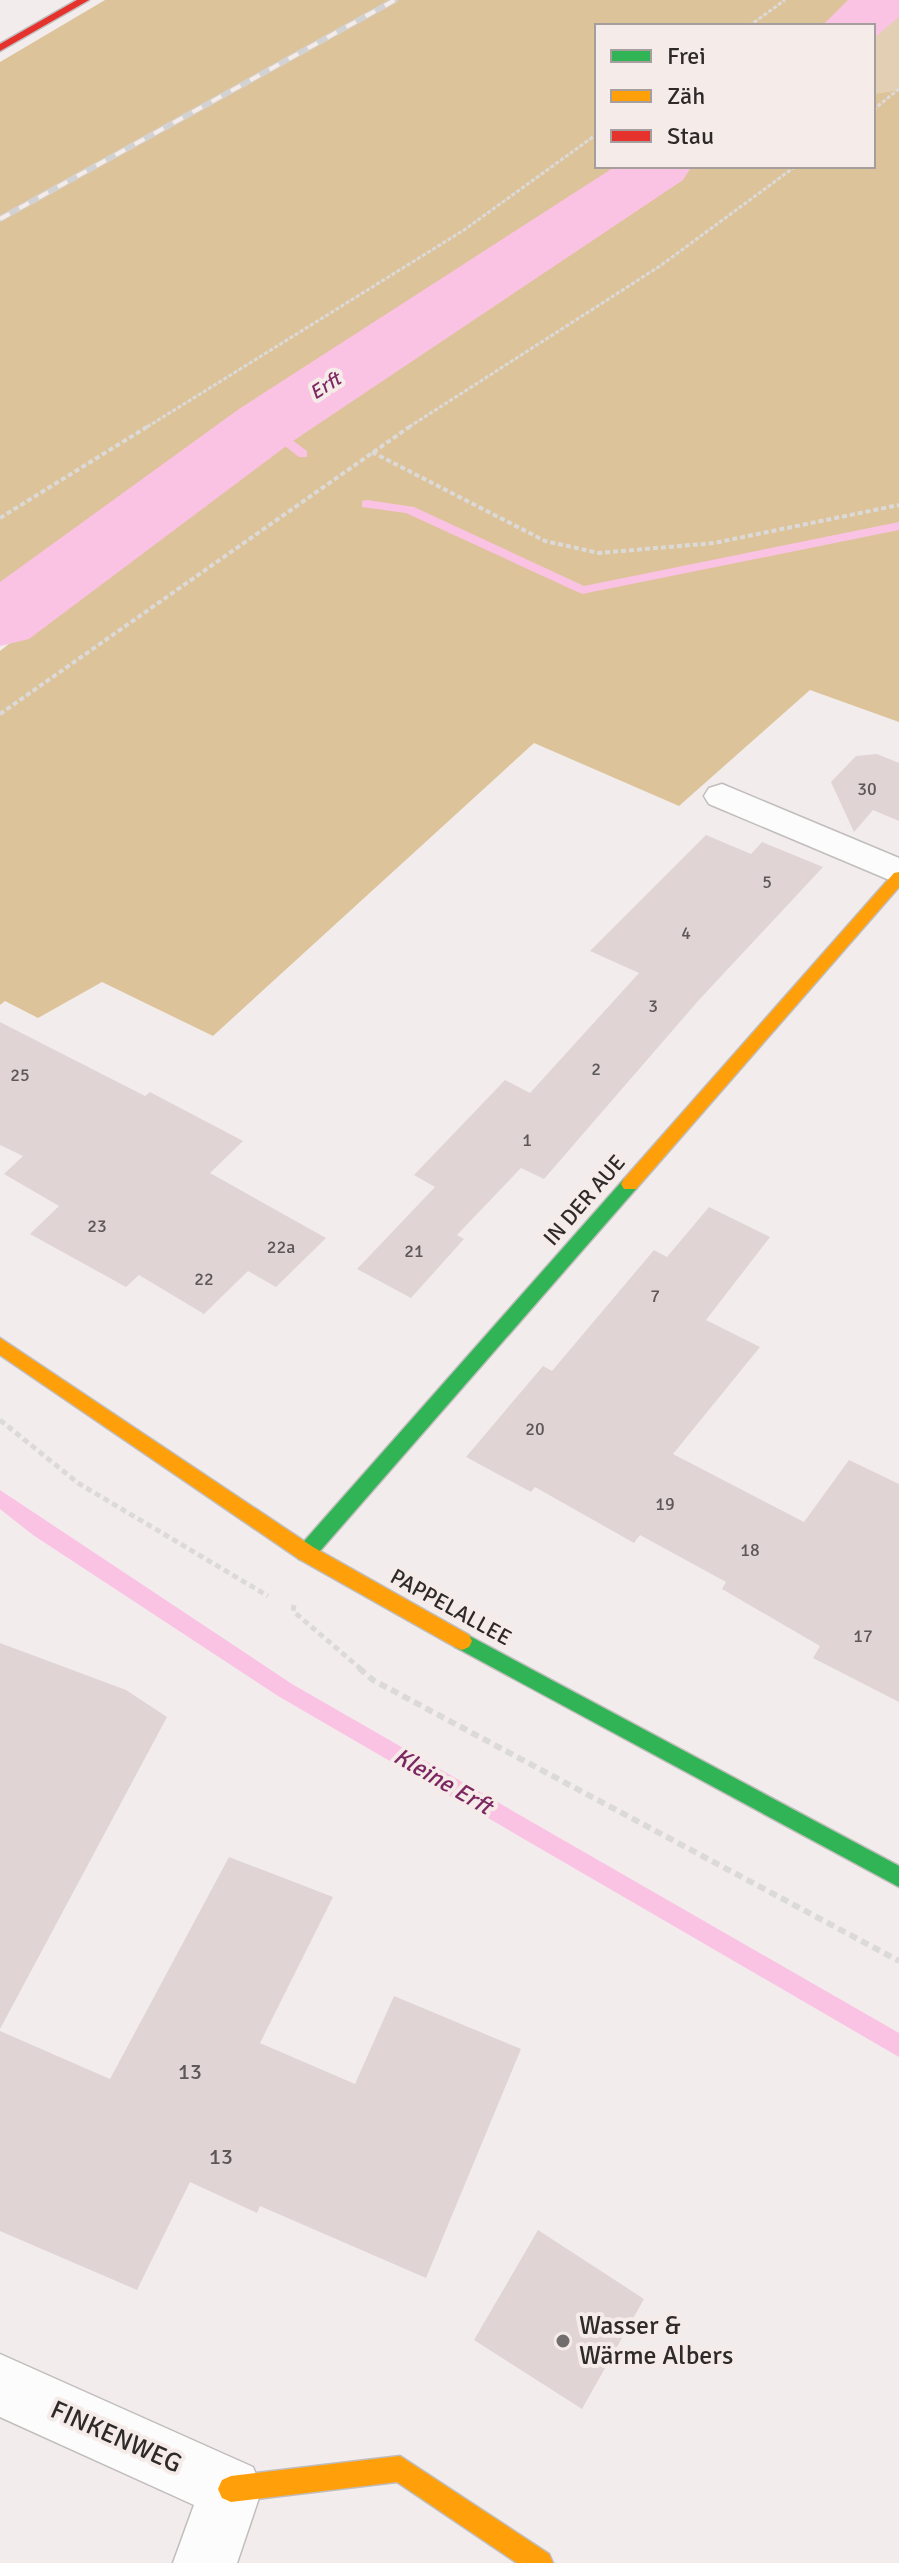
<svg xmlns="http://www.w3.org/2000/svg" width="899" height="2563" font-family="Signika,sans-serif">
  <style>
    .green { fill: #e2cfb4 }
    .forest { fill: #ddc39a }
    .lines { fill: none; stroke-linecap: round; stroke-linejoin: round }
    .stream { fill: #fac3e3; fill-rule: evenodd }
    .river { fill: #fac3e3; fill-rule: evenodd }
    .building { fill: #e0d4d5 }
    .street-casing { stroke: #c1bdbd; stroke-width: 3 }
    .fast-casing { stroke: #c1bdbd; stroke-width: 3 }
    .slow-casing { stroke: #c1bdbd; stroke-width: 3 }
    .jam-casing { stroke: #c1bdbd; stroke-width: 3 }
    .path-far3 { stroke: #dcdad9; stroke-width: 3; stroke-dasharray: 4 2; stroke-linecap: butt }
    .path-far2 { stroke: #dcdad9; stroke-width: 4; stroke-dasharray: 5 3; stroke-linecap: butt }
    .path-far1 { stroke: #dcdad9; stroke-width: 5; stroke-dasharray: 6 4; stroke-linecap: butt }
    .path { stroke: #dcdad9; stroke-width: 6; stroke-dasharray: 8 5; stroke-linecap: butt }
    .street { fill: #fdfcfc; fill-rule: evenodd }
    .fast { fill: #30b455; fill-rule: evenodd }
    .slow { fill: #ff9f0a; fill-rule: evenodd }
    .jam { fill: #e5322d; fill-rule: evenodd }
    .rail-casing { stroke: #d3d2d2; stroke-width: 6 }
    .rail { stroke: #f5ebe9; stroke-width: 4; stroke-dasharray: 11; stroke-linecap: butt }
    .poi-dot { fill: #736e6e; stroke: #f5ebe9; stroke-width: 3 }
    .labels { text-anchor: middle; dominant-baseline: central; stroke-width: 8; stroke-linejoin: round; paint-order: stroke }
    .number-label { font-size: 18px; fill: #5d5758 }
    .far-water-label { font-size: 20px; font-style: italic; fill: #7c2761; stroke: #f5ebe9 }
    .street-label { font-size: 22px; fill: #2e2a2a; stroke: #f5ebe9 }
    .near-number-label { font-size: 22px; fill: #5d5758 }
    .water-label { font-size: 24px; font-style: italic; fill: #7c2761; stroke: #f5ebe9 }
    .near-poi-label { font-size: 26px; fill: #2e2a2a; stroke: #f5ebe9; text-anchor: start }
    .near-street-label { font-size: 26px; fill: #2e2a2a; stroke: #f5ebe9 }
  </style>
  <rect width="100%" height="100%" fill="#f2edec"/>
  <polygon class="green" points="899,6 899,90 873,94 873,26"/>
  <g class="forest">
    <polygon points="105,0 864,0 831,26 597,26 597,166 638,166 0,590 0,62"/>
    <polygon points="899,90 899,722 810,690 679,806 534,743 213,1036 102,982 38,1018 5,1001 0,1005 0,651 296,415 680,166 873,166 873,94"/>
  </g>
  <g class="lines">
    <g class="stream">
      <polygon points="266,421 307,451 307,457 299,457 262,428 262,422"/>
      <polygon points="367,500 414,507 584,586 899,522 899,530 582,594 406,513 362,507 362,501"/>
      <polygon points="0,1490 292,1684 899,2033 899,2057 278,1696 33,1535 0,1509"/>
    </g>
    <g class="river">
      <polygon points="848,0 899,0 899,17 873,39 873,26 822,26"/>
      <polygon points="616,166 692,166 683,180 293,441 29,639 0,646 0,582 239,409"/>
    </g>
  </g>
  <g class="building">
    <polygon points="877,754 899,763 899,821 873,810 854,832 831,782 856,756"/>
    <polygon points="706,835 751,854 762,842 823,867 698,1001 544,1179 521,1168 457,1235 464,1239 411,1298 357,1269 435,1187 414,1175 505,1080 530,1093 639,973 590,951"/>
    <polygon points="0,1022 145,1096 150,1092 243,1141 210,1173 326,1238 276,1287 248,1271 204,1314 139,1275 126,1287 30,1234 59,1206 4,1174 23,1156 0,1145"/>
    <polygon points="709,1207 770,1237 706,1320 760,1347 673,1454 804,1522 849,1460 899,1484 899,1702 813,1658 820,1646 722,1589 726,1582 640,1535 634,1543 535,1487 531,1492 466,1457 543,1366 552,1371 654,1250 667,1257"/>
    <polygon points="0,1643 126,1690 167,1717 0,2029"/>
    <polygon points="229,1857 333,1897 260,2043 355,2084 394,1996 521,2049 426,2278 260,2206 257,2213 190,2182 137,2290 0,2231 0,2031 110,2079"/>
    <polygon points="538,2230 644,2299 582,2409 474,2340"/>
  </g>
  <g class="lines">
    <g class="street-casing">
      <g id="street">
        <polygon points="722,784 899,858 899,884 709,804 704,796 709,788"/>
        <polygon points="0,2354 253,2467 262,2489 237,2563 173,2563 194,2505 0,2417"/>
      </g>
    </g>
    <g class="fast-casing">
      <g id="fast">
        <polygon points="630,1178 636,1179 639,1184 636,1189 313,1559 306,1561 299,1559 296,1553 299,1547 624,1179"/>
        <polygon points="462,1632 899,1866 899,1887 455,1647 452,1641 455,1635"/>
      </g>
    </g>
    <g class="slow-casing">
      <g id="slow">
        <polygon points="899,872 899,887 636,1189 624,1189 621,1184 624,1179 894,873"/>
        <polygon points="0,1338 313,1547 469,1635 472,1641 469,1647 462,1650 455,1647 299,1559 0,1355"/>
        <polygon points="400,2456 549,2554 553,2563 517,2563 397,2482 231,2502 222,2498 218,2489 222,2480 231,2476"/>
      </g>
    </g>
    <g class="jam-casing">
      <polygon id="jam" points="77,0 89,0 0,51 0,44"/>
    </g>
    <g class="path-far3">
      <polyline points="749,26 785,0"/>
      <polyline points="873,110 899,89"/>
      <polyline points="147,427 464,230 597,134"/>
      <polyline points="409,427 660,266 796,166"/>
    </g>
    <g class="path-far2">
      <polyline points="372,452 545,541 599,553 714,543 899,505"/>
      <polyline points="0,518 150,425"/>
      <polyline points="0,714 412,425"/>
    </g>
    <g class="path-far1">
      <polyline points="0,1420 78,1483 268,1596"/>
      <polyline points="294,1605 293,1611 362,1670"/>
    </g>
    <polyline class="path" points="359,1668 373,1680 899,1961"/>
    <use href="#street" class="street"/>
    <use href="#fast" class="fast"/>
    <use href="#slow" class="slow"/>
    <use href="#jam" class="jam"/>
    <g class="rail-casing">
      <polyline id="rail" points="0,219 395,0"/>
    </g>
    <use href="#rail" class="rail"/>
  </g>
  <circle class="poi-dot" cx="563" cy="2341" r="8"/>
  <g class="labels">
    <g class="number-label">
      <text x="867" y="789">30</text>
      <text x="767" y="882">5</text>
      <text x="686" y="933">4</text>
      <text x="653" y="1006">3</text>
      <text x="596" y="1069">2</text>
      <text x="20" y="1075">25</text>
      <text x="527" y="1140">1</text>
      <text x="97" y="1226">23</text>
      <text x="281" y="1247">22a</text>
      <text x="414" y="1251">21</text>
      <text x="204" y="1279">22</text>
      <text x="655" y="1296">7</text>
      <text x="535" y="1429">20</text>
      <text x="665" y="1504">19</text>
      <text x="750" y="1550">18</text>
      <text x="863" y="1636">17</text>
    </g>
    <g class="far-water-label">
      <text transform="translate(325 386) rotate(-33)">Erft</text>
    </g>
    <g class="street-label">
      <text transform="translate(584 1200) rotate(-49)">IN DER AUE</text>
      <text transform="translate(451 1607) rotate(29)">PAPPELALLEE</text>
    </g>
    <g class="near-number-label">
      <text x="190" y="2071">13</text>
      <text x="221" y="2156">13</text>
    </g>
    <g class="water-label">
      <text transform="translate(443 1781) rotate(30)">Kleine Erft</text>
    </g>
    <g class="near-poi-label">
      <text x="579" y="2326">Wasser &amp;<tspan x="579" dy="30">Wärme Albers</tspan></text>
    </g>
    <g class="near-street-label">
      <text transform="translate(116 2437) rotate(24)">FINKENWEG</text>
    </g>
  </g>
  <rect x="595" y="24" width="280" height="144" fill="#f5ebe9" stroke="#a59e9d" stroke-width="2"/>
  <rect x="611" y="50" width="40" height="12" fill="#30b455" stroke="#a59e9d" stroke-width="2"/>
  <text x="667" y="64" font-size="24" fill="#2e2a2a">Frei</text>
  <rect x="611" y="90" width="40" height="12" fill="#ff9f0a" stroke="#a59e9d" stroke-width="2"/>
  <text x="667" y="104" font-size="24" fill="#2e2a2a">Zäh</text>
  <rect x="611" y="130" width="40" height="12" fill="#e5322d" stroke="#a59e9d" stroke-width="2"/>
  <text x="667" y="144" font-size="24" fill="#2e2a2a">Stau</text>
</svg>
